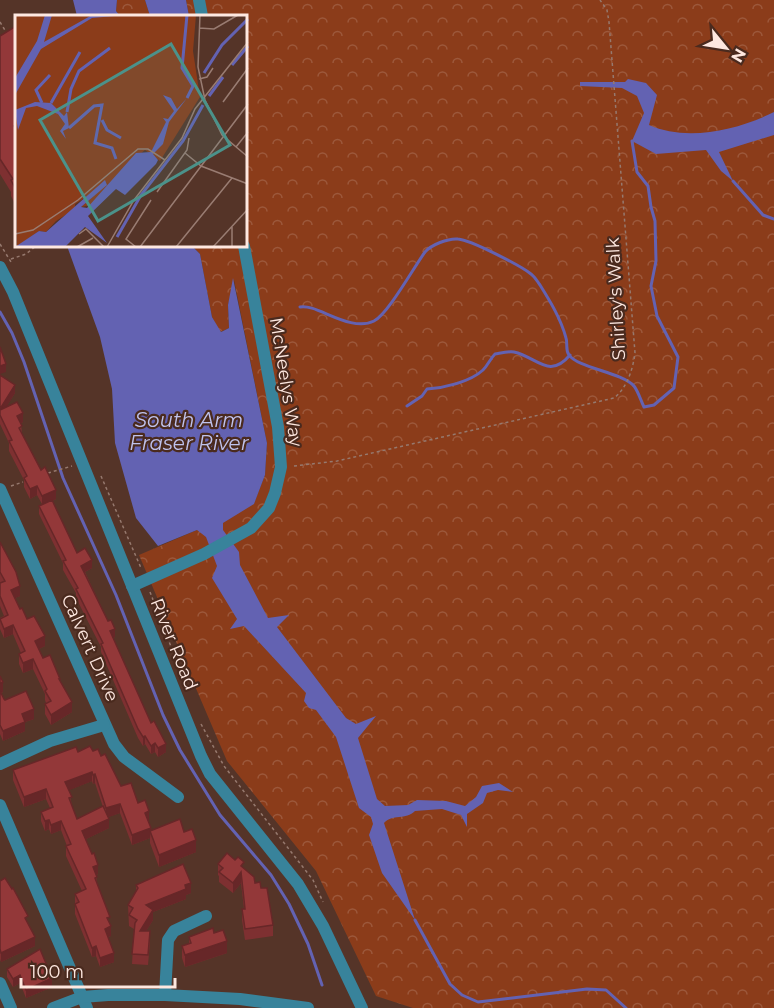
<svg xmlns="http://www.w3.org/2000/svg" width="774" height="1008" font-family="Montserrat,sans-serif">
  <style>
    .park { fill: url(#park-crowns) }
    .water { fill: #6362b2 }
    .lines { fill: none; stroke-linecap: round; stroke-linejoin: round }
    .stream { stroke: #6362b2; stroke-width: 3 }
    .path { stroke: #96796e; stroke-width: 1.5; stroke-dasharray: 3 3; stroke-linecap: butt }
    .minor { stroke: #38839b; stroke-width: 12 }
    .wall { fill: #7e3031; fill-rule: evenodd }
    .shaded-wall { fill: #672728 }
    .building { fill: #933839; stroke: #672728; stroke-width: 1.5 }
    .labels { text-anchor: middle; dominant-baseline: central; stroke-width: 4.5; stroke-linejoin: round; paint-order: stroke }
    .street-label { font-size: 18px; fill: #fee8e0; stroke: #4a2a1e }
    .water-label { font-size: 20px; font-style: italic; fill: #bfc2ed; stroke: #4a2a1e }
    .inset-river { fill: none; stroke: #6362b2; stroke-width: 3 }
    .inset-road { fill: none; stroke: #997c72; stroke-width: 1.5 }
    .view { fill: #4b928a; fill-opacity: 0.15; stroke: #4b928a; stroke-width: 3 }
    .inset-edge { fill: none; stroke: #fee8e0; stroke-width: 3 }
  </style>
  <defs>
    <pattern id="park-crowns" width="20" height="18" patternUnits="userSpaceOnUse" patternTransform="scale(1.5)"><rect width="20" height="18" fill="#8b3c1a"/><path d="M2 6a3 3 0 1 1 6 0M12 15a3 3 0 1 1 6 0" fill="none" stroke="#9c583b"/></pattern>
  </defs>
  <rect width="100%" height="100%" fill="#553428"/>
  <g class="park">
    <polygon points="117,0 145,0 150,16 120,16 116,11"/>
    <polygon points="186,0 774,0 774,1008 413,1008 376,996 316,871 227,761 139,555 197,530 222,523 254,503 265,475 267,443 234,280 228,305 229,328 220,332 212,317 200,254 192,246 246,246 246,16 189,16"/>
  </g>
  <g class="water">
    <polygon points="73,0 117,0 116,11 120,16 77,16"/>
    <polygon points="145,0 186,0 189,16 150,16"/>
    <path d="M 628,79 L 646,83 L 657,95 L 649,125 C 687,142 738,130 774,112 L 774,135 L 719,152 L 733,181 L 721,171 L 706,150 L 656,154 L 632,141 L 644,113 L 637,96 L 622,88 L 580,86 L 580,82 L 625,82 Z"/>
    <path d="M 67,246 L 192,246 L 200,254 L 212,317 L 221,332 L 229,328 L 228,305 L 233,278 L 267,443 L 265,475 L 254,504 L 223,523 L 223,530 L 239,552 L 240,565 L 268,618 L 289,615 L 277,627 L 346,718 L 356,724 L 376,716 L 358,738 L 377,799 L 385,806 L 408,805 L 417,800 L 446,801 L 465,806 L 476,797 L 482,786 L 499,783 L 513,792 L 498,790 L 487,793 L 483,803 L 467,814 L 467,827 L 461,815 L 442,809 L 415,811 C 406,820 392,814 384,823 L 415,920 L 382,873 L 369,835 L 373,824 L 371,817 L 359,808 L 336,737 L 316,710 L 309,708 L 304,701 L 306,693 L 244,626 L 230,629 L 237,619 L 212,578 L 217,566 L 206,537 L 197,530 L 158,546 L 136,518 L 115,443 L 112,389 L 100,337 Z"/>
  </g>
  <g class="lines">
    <g class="stream">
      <polyline points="733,181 763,215 774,219"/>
      <path d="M 300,307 C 316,303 350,333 374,321 C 388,314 414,267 425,252 C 431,245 448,238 458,239 C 471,240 521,266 531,274 C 535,277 537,281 540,285 C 550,301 561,319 566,338 C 568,344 565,349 569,355 C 578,368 621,372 634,386 C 638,391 641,401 644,407 L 654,405 L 674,388 L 678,357 L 657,316 L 651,286 L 656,261 L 655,221 L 651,207 L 648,186 L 637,172 L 632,141"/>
      <polyline points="0,312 12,333 24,362 63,478 116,595 163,715 180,750 220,815 271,875 289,904 308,944 322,985"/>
      <path d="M 407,406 L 422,396 L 427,389 C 444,388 470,382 483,370 C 488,365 490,359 495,354 C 501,353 508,351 514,352 C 537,357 549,380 570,355"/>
      <polyline points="415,920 450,984 462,995 478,1002 587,989 606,990 626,1008"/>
    </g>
    <g class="path">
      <polyline points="0,22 6,32"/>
      <polyline points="0,244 11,262"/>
      <polyline points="11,259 26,254 36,246"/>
      <path d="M 294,466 L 337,461 L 614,398 C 627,388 633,369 635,353 L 609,22 L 607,10 L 600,0"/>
      <polyline points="48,473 72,466"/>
      <polyline points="101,476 141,568"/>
      <polyline points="11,486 23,482"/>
      <polyline points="150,592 185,683"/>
      <polyline points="201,724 224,766 313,880 323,902"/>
    </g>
    <g class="minor">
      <polyline points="199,0 202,16"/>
      <polyline points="0,267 13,292 201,756 210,774 298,884 323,926 362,1008"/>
      <polyline points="0,489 114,744 124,757 178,797"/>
      <polyline points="132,586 204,554 251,528 269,508 275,493 281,467 278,427 244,246"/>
      <polyline points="0,764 50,741 104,725"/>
      <polyline points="0,805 87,1008"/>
      <polyline points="0,983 11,1008"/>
      <polyline points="165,995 168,940 174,931 206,916"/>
      <polyline points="53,1008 82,997 108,995 165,995 240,999 308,1008"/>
    </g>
  </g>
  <g class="wall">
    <polygon points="16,26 15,204 11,196 11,192 0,174 0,36"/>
    <polygon points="0,375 15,393 6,407 23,422 21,423 22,434 56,499 52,501 77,553 92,568 85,572 115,637 113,638 151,723 166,752 158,757 155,752 151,754 145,744 143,746 138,738 101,652 101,647 76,598 76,593 63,570 63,563 39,514 39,506 42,504 37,495 30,499 24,487 24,480 9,451 9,443 0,424"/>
    <polygon points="0,542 20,596 15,598 20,609 45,646 39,649 43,658 60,682 72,712 51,725 45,714 45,704 46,703 45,700 45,694 33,669 23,673 19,664 19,654 21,653 13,634 4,638 0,629 0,618 4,616 0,606"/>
    <polygon points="0,676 3,692 1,693 4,699 34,719 25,722 25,731 3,741 0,734"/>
    <path d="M 93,751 L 101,756 L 121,786 L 138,803 L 149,821 L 148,821 L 151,831 L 184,832 L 196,852 L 159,867 L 150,843 L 150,838 L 132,845 L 120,813 L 108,817 L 109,828 L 86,839 L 98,874 L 96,875 L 97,883 L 110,925 L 111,936 L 108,937 L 114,962 L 100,967 L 96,956 L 92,957 L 75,914 L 75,894 L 82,891 L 66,856 L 66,846 L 67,846 L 61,830 L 51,834 L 49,829 L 45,831 L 41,821 L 41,812 L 50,808 L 46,799 L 24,807 L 13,780 L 13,770 L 78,752 ZM 92,781 L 93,784 L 95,783 L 103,807 L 77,819 L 72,806 L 69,790 Z"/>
    <polygon points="218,864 244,869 255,883 261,888 273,925 273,936 245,940 242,920 242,909 244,909 241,883 233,893 219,882 219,876 218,875"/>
    <polygon points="0,881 28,924 35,946 1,962 0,959"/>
    <polygon points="136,885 191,893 186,895 186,899 153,912 153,920 146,931 150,942 148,965 132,964 134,929 129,926 128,905 136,891"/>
    <polygon points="214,933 227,953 185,967 182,958 182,946 189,944 189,937"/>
    <polygon points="7,969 52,987 26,998 20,983 13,987 7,977"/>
  </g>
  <g class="shaded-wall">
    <polygon points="16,187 16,203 15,204 15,188"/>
    <polygon points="6,364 6,372 0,374 0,366"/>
    <polygon points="15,385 15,393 1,416 0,409"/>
    <polygon points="23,413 23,422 17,425 17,416"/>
    <polygon points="37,486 37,495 30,499 30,489"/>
    <polygon points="56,490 56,499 42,506 42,496"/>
    <polygon points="92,560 92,568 81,574 81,566"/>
    <polygon points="20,586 20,596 11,600 11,590"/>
    <polygon points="13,625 13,634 4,638 4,629"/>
    <polygon points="115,629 115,637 110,640 110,631"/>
    <polygon points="45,636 45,646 35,651 35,641"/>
    <polygon points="33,659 33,669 23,673 23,663"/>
    <polygon points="3,682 3,692 0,693 0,683"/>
    <polygon points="72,702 72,712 51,725 51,715"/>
    <polygon points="34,709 34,719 25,722 25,731 3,741 3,731 22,714"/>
    <polygon points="145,736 145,744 143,746 143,737"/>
    <polygon points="155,743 155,752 151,754 151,746"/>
    <polygon points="166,744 166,752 158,757 158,748"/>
    <polygon points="92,772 92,781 65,792 65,782"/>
    <polygon points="95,774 95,783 93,784 93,775"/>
    <polygon points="46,789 46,799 24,807 24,797"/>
    <polygon points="120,804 120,813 106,818 106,808"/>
    <polygon points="149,811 149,821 145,823 145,813"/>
    <polygon points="109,819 109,828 82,841 82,831"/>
    <polygon points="49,820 49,829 45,831 45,821"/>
    <polygon points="61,821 61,830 51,834 51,825"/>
    <polygon points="151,828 150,838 132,845 132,835"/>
    <polygon points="196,840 196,852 159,867 159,855"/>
    <polygon points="98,865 98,874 93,876 93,867"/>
    <polygon points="241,872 241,883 233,893 233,883"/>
    <polygon points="191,883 191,893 186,895 186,899 153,912 153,920 140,941 140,931 146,905"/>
    <polygon points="111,926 111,936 105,938 105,929"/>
    <polygon points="35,937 35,946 1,962 1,953"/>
    <polygon points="227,941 227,953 185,967 185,955"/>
    <polygon points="96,946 96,956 92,957 92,948"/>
    <polygon points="114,953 114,962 100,967 100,958"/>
    <polygon points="20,975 20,983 13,987 13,979"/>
    <polygon points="52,978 52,987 26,998 26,990"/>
  </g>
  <g class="building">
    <polygon points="16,26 16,124 14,126 16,130 16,187 15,188 11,180 13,179 0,159 0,36"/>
    <polygon points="0,347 6,364 0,366"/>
    <polygon points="0,375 15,385 0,409"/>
    <polygon points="17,402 23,413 17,416 22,426 19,428 41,470 45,467 56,490 42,496 37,486 30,489 24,478 27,476 9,441 12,440 0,415 0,410"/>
    <polygon points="52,500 77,553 85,548 92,560 81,566 108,621 111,620 115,629 110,631 151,723 154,721 166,744 158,748 155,743 151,746 145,736 143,737 138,729 101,644 103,643 76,589 78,588 63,561 66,560 39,506"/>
    <polygon points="0,542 16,572 20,586 11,590 20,609 22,608 27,619 34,616 45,636 35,641 43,658 50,655 60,679 59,679 72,702 51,715 45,704 51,701 45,691 47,689 33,659 23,663 19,654 25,651 13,625 4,629 0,619 8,615 0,596 0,583 5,581 0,572"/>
    <polygon points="0,676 3,682 0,683"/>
    <polygon points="0,691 4,699 5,700 26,691 34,709 22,714 25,722 3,731 0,725"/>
    <polygon points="90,746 93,751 98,749 101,756 105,754 121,786 131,783 138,803 145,800 149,811 145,813 151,828 132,835 120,804 106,808 95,774 93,775 92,772 65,782 72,797 69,798 77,819 103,806 109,819 82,831 92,854 94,853 98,865 93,867 97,877 95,878 110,917 107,918 111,926 105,929 114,953 100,958 96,946 92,948 75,904 79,902 75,894 86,889 66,846 71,844 61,821 51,825 49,820 45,821 41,812 53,807 46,789 24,797 13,770 76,747 78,752"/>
    <polygon points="180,819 184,832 192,829 196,840 159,855 150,831"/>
    <polygon points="227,853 235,860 238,857 244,862 241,866 254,877 255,883 260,882 261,888 267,888 273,925 245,929 242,909 245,909 241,872 233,883 219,872 223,868 218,864"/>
    <polygon points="183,864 191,883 185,885 186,889 146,905 153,910 140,931 150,931 148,955 132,954 135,923 137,920 129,915 133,908 128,905 138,888 136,885"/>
    <polygon points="5,878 12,889 13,888 28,916 25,918 35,937 1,953 0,949 0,881"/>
    <polygon points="213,928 214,933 223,930 227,941 185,955 182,946 191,943 189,937"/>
    <polygon points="40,949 52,978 26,990 20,975 13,979 7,969"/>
  </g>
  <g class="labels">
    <g class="street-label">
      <text transform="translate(616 299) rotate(-93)">Shirley's Walk</text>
      <text transform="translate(286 382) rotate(81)">McNeelys Way</text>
      <text transform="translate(174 644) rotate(68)">River Road</text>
      <text transform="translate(90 648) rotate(66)">Calvert Drive</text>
    </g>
    <g class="water-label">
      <text x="189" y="420">South Arm<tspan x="189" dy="23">Fraser River</tspan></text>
    </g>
  </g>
  <g transform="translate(15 15)">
    <rect width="232" height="232" fill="#553428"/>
    <path d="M 0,0 L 181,0 L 178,36 L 185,82 L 145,146 L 130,135 L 109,152 L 76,190 L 66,192 L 93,168 L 60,189 L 60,194 L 41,206 L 31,217 L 24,216 L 2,232 Z" fill="#8b3c1a"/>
    <path d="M 30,0 L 37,0 L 29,27 L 77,0 L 111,0 L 77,3 L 26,34 L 0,80 L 0,63 L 22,26 ZM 148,80 L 156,83 L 162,94 L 172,83 L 154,107 L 148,129 L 138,139 L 143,145 L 141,149 L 110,180 L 101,174 L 73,201 L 92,228 L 70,212 L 50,232 L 0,232 L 24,216 L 31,217 L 90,165 L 92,170 L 66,192 L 72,193 L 121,138 L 136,137 L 151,107 L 148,103 L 153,104 L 159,96 ZM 20,87 L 36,88 L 49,101 L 52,97 L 54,113 L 48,116 L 51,124 L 45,116 L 50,109 L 43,99 L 22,91 L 11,93 L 3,115 L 0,95 Z" fill="#6362b2"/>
    <path class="inset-river" d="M 217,50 L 233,31M 189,58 L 207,30 L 233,4M 194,81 L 208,62M 172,83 L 178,71 L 167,53 L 172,0M 27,88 L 21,75 L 35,60M 36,88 L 65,37M 52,97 L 56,74 L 64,56 L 95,33M 87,105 L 92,115 L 106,123M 54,113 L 79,91 L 87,90 L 80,128 L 97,133 L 101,144M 102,222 L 126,180 L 168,126 L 188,90"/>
    <path class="inset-road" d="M 185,0 L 183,52 L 190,85 L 207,120 L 233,142M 184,13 L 199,14 L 223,0M 184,64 L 192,62 L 198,53M 208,87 L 233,53M 221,132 L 233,117M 170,138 L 186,151 L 233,169M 142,177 L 172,135 L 174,123M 217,212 L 217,232M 0,219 L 18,215 L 63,185 L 123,134 L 133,134 L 150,145M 64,219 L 71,214 L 89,232M 62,232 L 78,223M 92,232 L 119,185 L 167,123 L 180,94 L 233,27M 121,232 L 111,224 L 136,185M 125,232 L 233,89M 161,232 L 217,163M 198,232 L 233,194"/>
    <path class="view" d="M 156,29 L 215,130 L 83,206 L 25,105 Z"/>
    <rect width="232" height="232" class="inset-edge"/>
  </g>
  <g transform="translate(726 48) rotate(120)" stroke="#4a2a1e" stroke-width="4.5" paint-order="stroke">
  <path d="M0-4.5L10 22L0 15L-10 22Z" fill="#fee8e0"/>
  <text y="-9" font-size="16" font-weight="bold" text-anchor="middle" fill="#fee8e0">N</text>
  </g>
  <path d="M21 978v9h154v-9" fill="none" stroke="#fee8e0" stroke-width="3"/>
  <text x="30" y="978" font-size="18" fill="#fee8e0" stroke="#4a2a1e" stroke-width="4.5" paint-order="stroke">100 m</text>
</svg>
